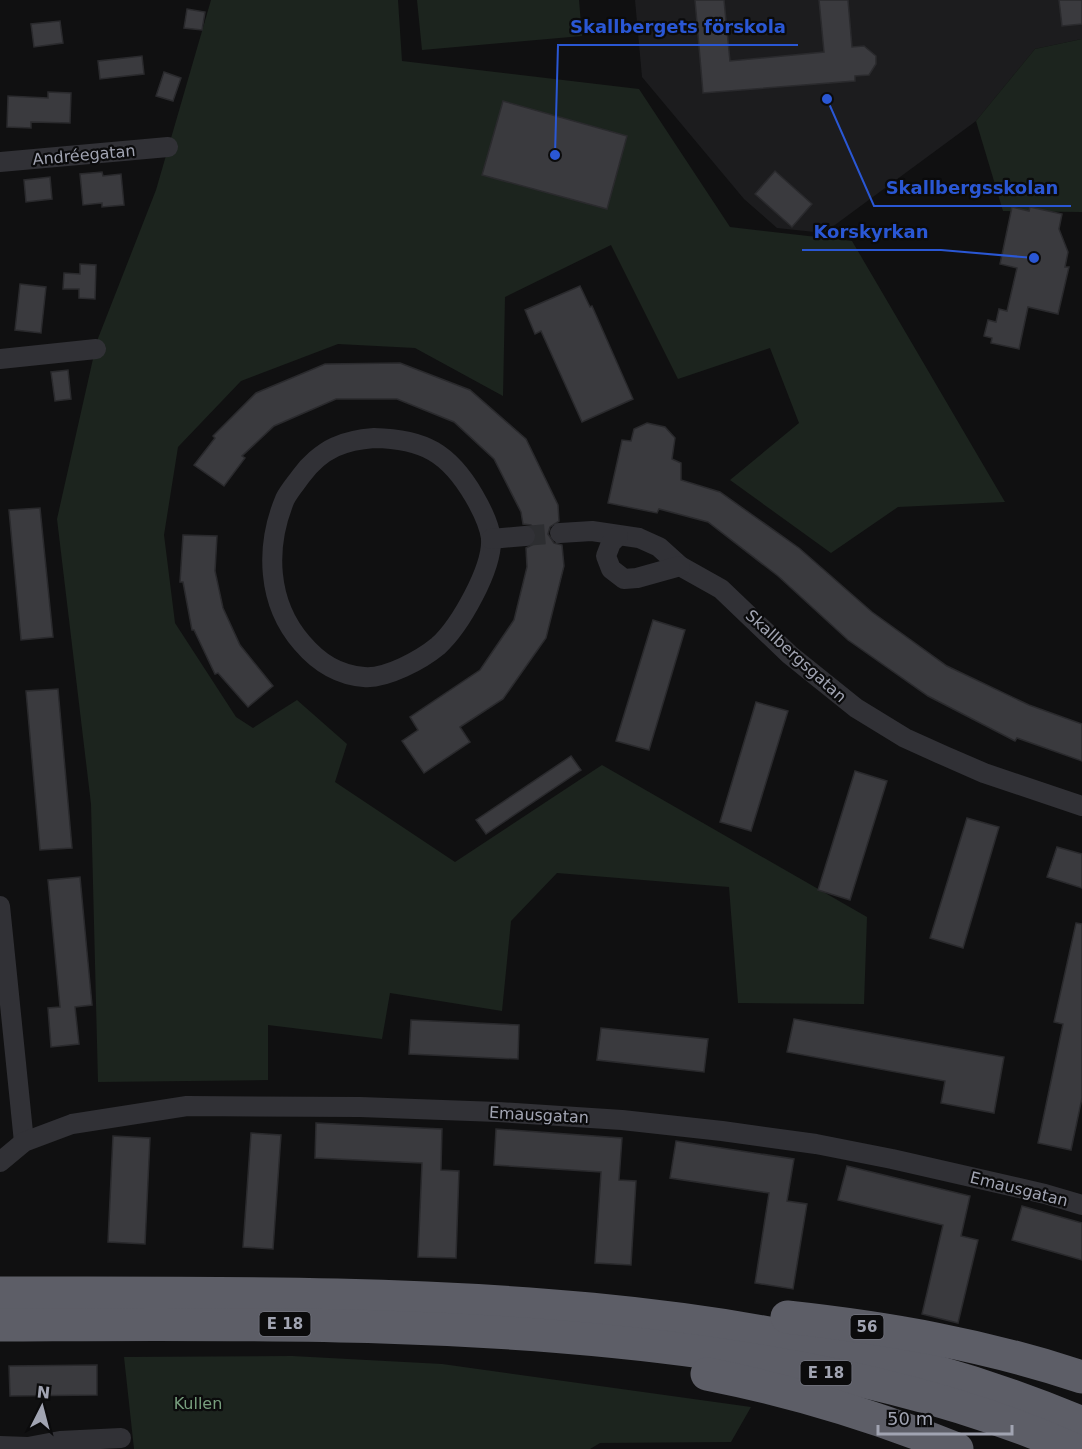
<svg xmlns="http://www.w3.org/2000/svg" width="1082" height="1449" font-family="'DejaVu Sans',sans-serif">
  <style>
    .built { fill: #1c1c1e }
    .green { fill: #1c241e }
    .building { fill: #3a3a3e; stroke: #2a2a2d; stroke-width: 1.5 }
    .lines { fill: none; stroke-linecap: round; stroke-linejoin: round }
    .street-tunnel { stroke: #2d2e31; stroke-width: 20; stroke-dasharray: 20 10; stroke-linecap: butt }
    .street { stroke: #313136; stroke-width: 20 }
    .highway { stroke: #5d5e67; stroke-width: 33 }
    .labels { text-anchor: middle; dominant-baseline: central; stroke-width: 4.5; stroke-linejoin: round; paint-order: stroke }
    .shield { fill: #0b0b0c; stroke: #747680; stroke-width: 1.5 }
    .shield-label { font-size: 15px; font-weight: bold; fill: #a1a4b2 }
    .street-label { font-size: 16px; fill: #a1a4b2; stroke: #0b0b0c }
    .park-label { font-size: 16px; fill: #779e7d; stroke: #0b0b0c }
    .leader { fill: none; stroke: #2a57d4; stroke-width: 2 }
    .callout-dot { fill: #2a57d4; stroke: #0b0b0c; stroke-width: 2 }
    .callout-label { font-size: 18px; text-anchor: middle; font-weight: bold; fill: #2a57d4; stroke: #0b0b0c; stroke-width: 4.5; stroke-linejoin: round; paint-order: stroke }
  </style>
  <rect width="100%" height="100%" fill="#101011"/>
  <polygon class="built" points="635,0 1082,0 1082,39 1035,49 976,121 824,233 777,228 744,199 642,77"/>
  <g class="green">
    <polygon points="211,0 398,0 402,61 639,89 730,227 852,241 1005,502 898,507 831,553 730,480 799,423 770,348 678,379 611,245 505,297 503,396 415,348 338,344 241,381 178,447 164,535 175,623 236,717 253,728 297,700 347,744 335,782 455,862 602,765 867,917 864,1004 738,1003 729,887 557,873 511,921 502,1011 390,993 382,1039 268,1025 268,1080 98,1082 91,804 57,519 97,341 156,190"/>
    <polygon points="417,0 579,0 582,36 422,50"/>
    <polygon points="1082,39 1082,212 1003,211 976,121 1035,49"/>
    <polygon points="292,1356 442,1364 751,1407 731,1442 600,1443 590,1449 134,1449 124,1357"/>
  </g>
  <g class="building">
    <polygon points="695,0 724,0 730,61 824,52 819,0 848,0 852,47 864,46 876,56 876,64 869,75 855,76 855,81 703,93"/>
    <polygon points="1059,0 1082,0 1082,24 1062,26"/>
    <polygon points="187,9 205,12 202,30 184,28"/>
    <polygon points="60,21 63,43 34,47 31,24"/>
    <polygon points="142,56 144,74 100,79 98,61"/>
    <polygon points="164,72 181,78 173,101 156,96"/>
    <polygon points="48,92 71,93 70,123 31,122 31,128 7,127 8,96 48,98"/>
    <polygon points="503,101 627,136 607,209 482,175"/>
    <polygon points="775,171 812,204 792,227 755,194"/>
    <polygon points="102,172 103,176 121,174 124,205 102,207 102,203 83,205 80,174"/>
    <polygon points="50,177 52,199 26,202 24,180"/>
    <polygon points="1012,207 1029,211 1030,207 1062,214 1059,229 1068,252 1065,267 1069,267 1058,314 1028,307 1019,349 991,343 992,338 984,336 988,320 996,322 999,309 1007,311 1017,268 1000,264"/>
    <polygon points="80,264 96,265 95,299 79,298 79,289 63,289 64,273 80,274"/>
    <polygon points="20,284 46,287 41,333 15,330"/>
    <polygon points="580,286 590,307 592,306 633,399 582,422 541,331 535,334 525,310"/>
    <polygon points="400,363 470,390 526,439 558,505 559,521 550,527 548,534 554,543 562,545 564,566 546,638 503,699 460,727 470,742 424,773 402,741 418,730 410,717 480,670 514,620 527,567 526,548 532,545 536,541 535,530 531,525 523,524 521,512 494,459 454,422 397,399 336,399 274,426 242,456 245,458 224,486 194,465 215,438 213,436 256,393 325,364"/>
    <polygon points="68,370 71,399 55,401 51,372"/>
    <polygon points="647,423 665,427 675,438 672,459 681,463 681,480 720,492 799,548 872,612 947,666 1029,705 1082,724 1082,761 1017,738 1015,741 928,696 848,640 778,576 708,522 659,509 657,513 608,503 622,440 631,441 634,429"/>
    <polygon points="40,508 53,637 21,640 9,510"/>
    <polygon points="183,535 217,536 215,571 223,608 240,645 273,686 248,707 218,673 215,674 194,630 192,630 183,582 180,582"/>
    <polygon points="653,620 685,630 649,750 616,741"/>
    <polygon points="58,689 72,848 40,850 26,691"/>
    <polygon points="756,702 788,711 751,831 720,822"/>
    <polygon points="571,756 581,770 486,834 476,820"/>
    <polygon points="855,771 887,781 850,900 818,890"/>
    <polygon points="967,818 999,827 963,948 930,938"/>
    <polygon points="1057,847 1082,854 1082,888 1047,877"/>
    <polygon points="80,877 92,1005 75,1007 79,1044 51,1047 48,1008 60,1007 48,880"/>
    <polygon points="1076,923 1082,924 1082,1098 1071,1150 1038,1143 1063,1024 1054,1022"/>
    <polygon points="794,1019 1004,1057 994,1113 941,1103 945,1081 787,1052"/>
    <polygon points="411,1020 519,1025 518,1059 409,1054"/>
    <polygon points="601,1028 708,1039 704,1072 597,1060"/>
    <polygon points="316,1123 442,1129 441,1170 459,1171 456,1258 418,1257 422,1163 315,1158"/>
    <polygon points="496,1129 622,1138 619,1180 636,1181 631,1265 595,1263 601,1172 494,1165"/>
    <polygon points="251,1133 281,1135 273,1249 243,1247"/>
    <polygon points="113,1136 150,1138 145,1244 108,1242"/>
    <polygon points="676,1141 794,1159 787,1201 807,1204 793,1289 755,1283 769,1193 670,1178"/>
    <polygon points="847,1166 970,1196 961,1236 978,1240 958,1323 922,1314 943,1225 838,1200"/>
    <polygon points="1022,1206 1082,1223 1082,1260 1012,1240"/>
    <polygon points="97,1365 97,1395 10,1396 9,1366"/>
  </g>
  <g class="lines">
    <polyline class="street-tunnel" points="525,536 560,533"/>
    <g class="street">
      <polyline points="0,162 168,147"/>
      <polyline points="0,359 96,349"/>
      <path d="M 374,438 C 424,439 449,453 474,496 C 481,508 489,523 491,538 C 493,568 460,626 438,646 C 421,660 386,679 364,677 C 338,675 319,663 302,643 C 267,603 265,547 285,499 C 289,491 296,483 301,476 C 309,465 322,453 335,447 C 348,441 361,439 374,438 Z"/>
      <polyline points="560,533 592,531 639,538 659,547 680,566 721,589 790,655 856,708 905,738 945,756 984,773 1082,806"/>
      <polyline points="618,536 611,543 606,556 611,569 624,579 637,578 680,566"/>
      <polyline points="491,539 525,536"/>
      <polyline points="0,906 24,1142"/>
      <polyline points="0,1162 24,1142 72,1124 187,1106 360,1107 498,1112 622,1120 722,1131 816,1144 892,1159 1045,1194 1082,1205"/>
      <polyline points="0,1446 28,1447 60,1441 121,1438"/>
    </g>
    <g class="highway">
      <path d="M 0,1293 C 355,1294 749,1282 1082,1423"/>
      <path d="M 787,1317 C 889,1328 985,1345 1082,1377"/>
      <path d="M 0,1325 C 237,1324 474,1320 709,1353 C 833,1371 958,1398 1073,1449"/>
      <path d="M 707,1374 C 793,1391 875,1416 957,1449"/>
    </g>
  </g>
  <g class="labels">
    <g class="shield">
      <rect x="259.5" y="1312" width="51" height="24" rx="4.5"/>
      <rect x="850.5" y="1315" width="33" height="24" rx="4.5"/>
      <rect x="800.5" y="1361" width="51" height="24" rx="4.5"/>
    </g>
    <g class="shield-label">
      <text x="285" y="1324">E 18</text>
      <text x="867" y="1327">56</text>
      <text x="826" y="1373">E 18</text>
    </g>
    <g class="street-label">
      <text transform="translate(84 155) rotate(-5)">Andréegatan</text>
      <text transform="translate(796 656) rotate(42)">Skallbergsgatan</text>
      <text transform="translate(539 1115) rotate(3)">Emausgatan</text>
      <text transform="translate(1019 1189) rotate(14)">Emausgatan</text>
    </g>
    <g class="park-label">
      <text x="198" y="1403">Kullen</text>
    </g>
  </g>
  <path class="leader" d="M555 155L558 45H798M827 99L874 206H1071M1034 258L941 250H802"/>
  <g class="callout-dot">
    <circle cx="555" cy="155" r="6"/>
    <circle cx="827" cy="99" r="6"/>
    <circle cx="1034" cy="258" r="6"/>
  </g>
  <g class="callout-label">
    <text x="678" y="33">Skallbergets förskola</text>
    <text x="972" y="194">Skallbergsskolan</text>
    <text x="871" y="238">Korskyrkan</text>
  </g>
  <g transform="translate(42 1407) rotate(6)" stroke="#0b0b0c" stroke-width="4.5" paint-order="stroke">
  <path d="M0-4.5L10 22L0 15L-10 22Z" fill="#a1a4b2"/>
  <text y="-9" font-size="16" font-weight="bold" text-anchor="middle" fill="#a1a4b2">N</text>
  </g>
  <path d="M878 1425v9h134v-9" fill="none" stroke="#a1a4b2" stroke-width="3"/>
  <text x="887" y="1425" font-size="18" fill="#a1a4b2" stroke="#0b0b0c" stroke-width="4.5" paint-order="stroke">50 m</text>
</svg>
